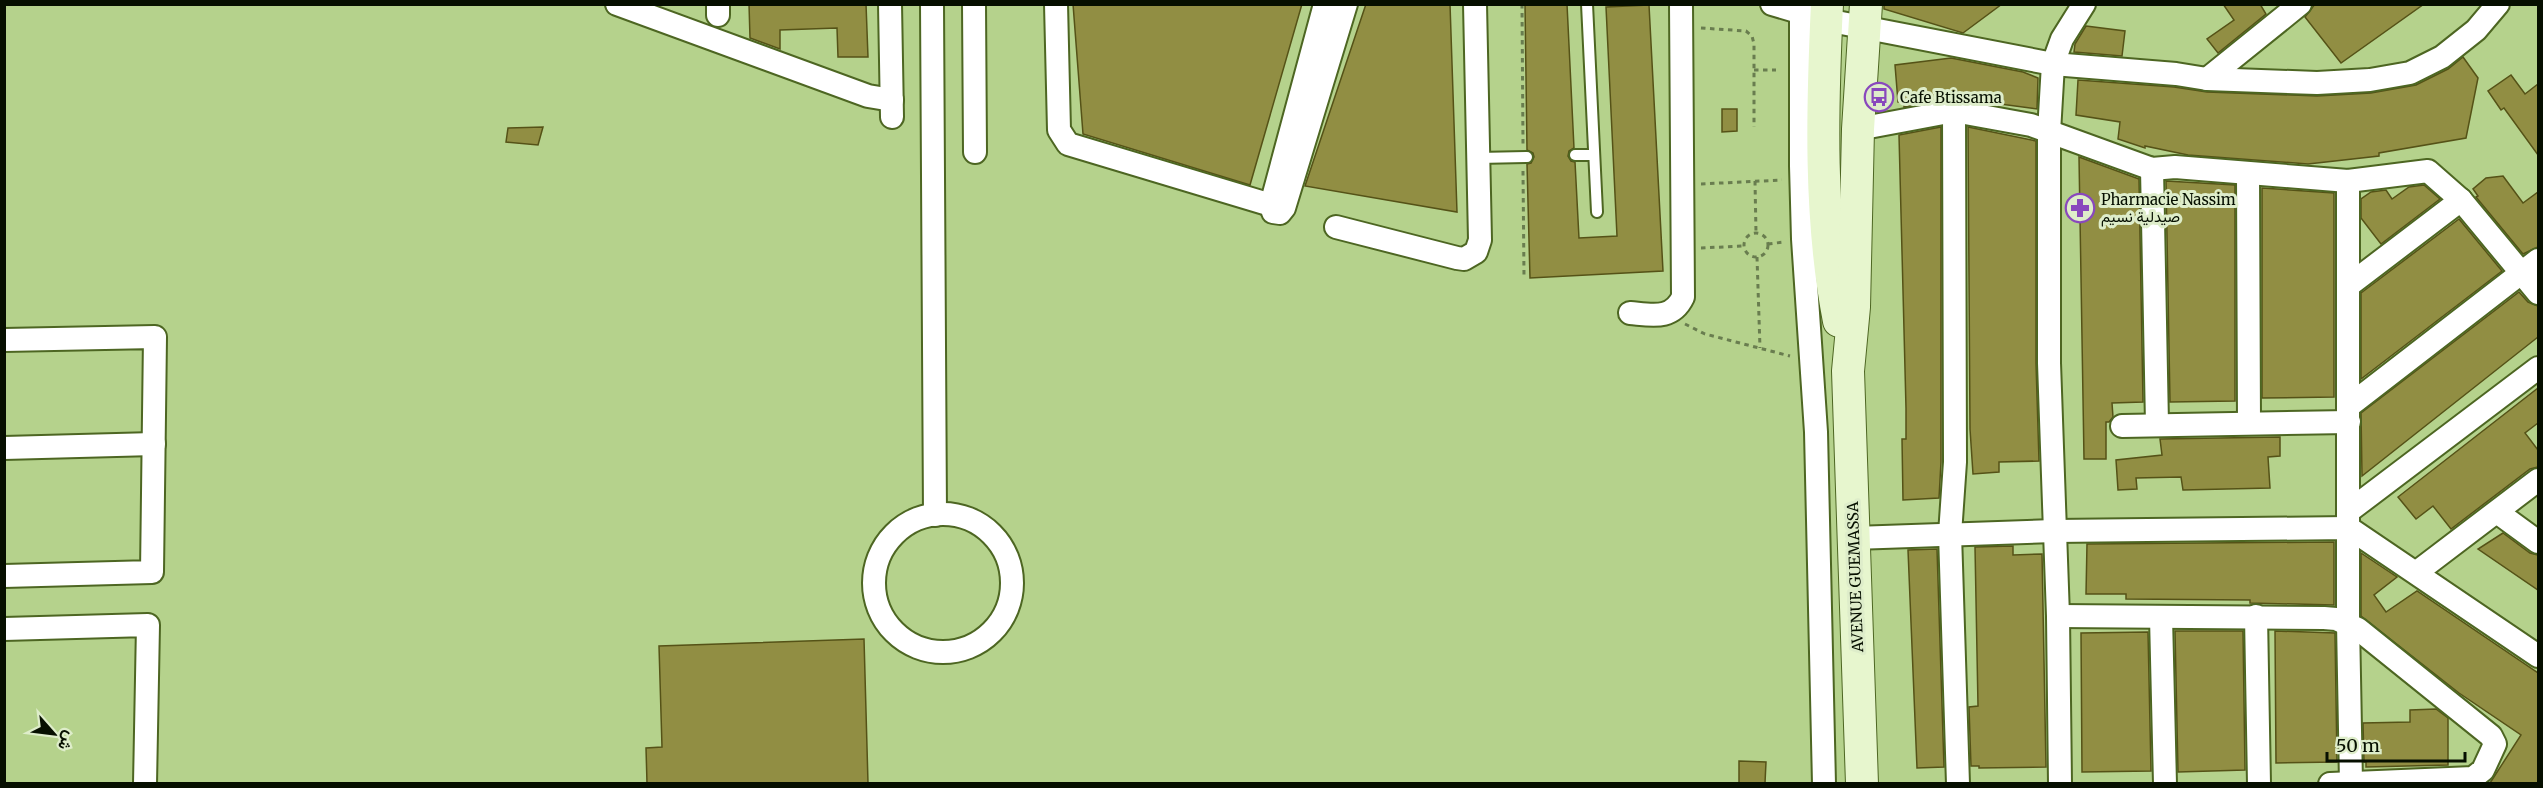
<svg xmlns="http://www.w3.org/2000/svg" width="2543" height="788" font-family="Merriweather,Vazirmatn,serif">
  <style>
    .building { fill: #918e43; stroke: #555217; stroke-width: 1.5 }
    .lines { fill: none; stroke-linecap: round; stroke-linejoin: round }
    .lane-casing { stroke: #4d6622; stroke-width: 14 }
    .street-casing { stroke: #4d6622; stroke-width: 26 }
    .secondary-casing { stroke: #4d6622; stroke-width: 34 }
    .path { stroke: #697d4f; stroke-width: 3; stroke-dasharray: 4.5 4.5; stroke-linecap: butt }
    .lane { stroke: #fff; stroke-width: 10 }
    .street { stroke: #fff; stroke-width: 22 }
    .secondary { stroke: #e7f6ce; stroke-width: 32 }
    .labels { text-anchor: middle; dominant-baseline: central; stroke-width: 6; stroke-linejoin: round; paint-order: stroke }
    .poi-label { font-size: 15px; fill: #060f00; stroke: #deedca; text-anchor: start }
    .street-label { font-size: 15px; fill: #060f00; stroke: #deedca }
  </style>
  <rect width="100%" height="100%" fill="#b5d28c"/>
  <g class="building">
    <polygon points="749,4 866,4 868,57 838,57 837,28 780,30 780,49 750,38"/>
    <polygon points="1073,4 1302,4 1250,185 1083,134"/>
    <polygon points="1366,4 1450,4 1457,212 1305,186"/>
    <polygon points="1525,4 1567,4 1574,148 1569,151 1568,156 1571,161 1575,162 1579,238 1617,236 1606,7 1649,5 1663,271 1530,278 1527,164 1531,163 1534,157 1533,153 1527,150"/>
    <polygon points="1884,4 2002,4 1963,33 1884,9"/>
    <polygon points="2223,4 2260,4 2266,14 2218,53 2207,39 2234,20"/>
    <polygon points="2315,4 2424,4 2341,63 2305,17"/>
    <polygon points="2086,26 2125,31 2122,56 2074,52 2075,44"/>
    <polygon points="2463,57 2478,78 2466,138 2379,153 2379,156 2308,164 2188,155 2145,146 2145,148 2118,139 2120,122 2076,115 2078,80 2174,87 2207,92 2317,96 2371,93 2416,85 2448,69"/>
    <polygon points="1951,58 2023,72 2038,78 2037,109 1955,98 1904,107 1904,102 1898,102 1895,65"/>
    <polygon points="2511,75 2525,94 2538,84 2538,155 2504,108 2501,110 2488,91"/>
    <polygon points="1722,109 1737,109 1737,131 1722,132"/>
    <polygon points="543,127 538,145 506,142 508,128"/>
    <polygon points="1941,127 1941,462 1939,498 1903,500 1902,439 1906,439 1906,408 1899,135"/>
    <polygon points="1968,127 2036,141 2036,363 2039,461 1999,462 1999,472 1973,474 1970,429"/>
    <polygon points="2079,157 2139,179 2143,402 2112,403 2113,417 2109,422 2106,422 2106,459 2084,459"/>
    <polygon points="2503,176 2523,203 2538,192 2538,247 2523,254 2476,197 2478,196 2473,189 2486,178"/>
    <polygon points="2166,181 2235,185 2235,401 2170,402"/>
    <polygon points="2424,185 2440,199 2381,244 2361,218 2361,199 2371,192 2386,190 2392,199 2409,187"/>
    <polygon points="2262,188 2334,193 2334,397 2262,398"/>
    <polygon points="2459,219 2502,271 2361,379 2361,293"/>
    <polygon points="2519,292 2528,302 2538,306 2538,337 2362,476 2361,413"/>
    <polygon points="2538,388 2538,423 2525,433 2538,450 2538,467 2530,469 2451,529 2433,506 2416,519 2398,497"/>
    <polygon points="2280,437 2280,456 2268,457 2270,488 2183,490 2181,477 2136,478 2137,489 2118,490 2116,460 2162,455 2160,439"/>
    <polygon points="2503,533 2530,553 2538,555 2538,590 2478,549"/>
    <polygon points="2334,542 2334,605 2250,603 2250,600 2126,599 2126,594 2086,594 2087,544"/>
    <polygon points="2013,546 2013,555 2042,554 2046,767 1979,768 1979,766 1971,766 1969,707 1978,706 1975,547"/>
    <polygon points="1937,549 1944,767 1917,768 1908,550"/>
    <polygon points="2361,553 2397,577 2374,595 2386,612 2417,591 2538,673 2538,783 2490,783 2521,735 2459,693 2361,616"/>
    <polygon points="2175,631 2243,631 2245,770 2178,772"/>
    <polygon points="2275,631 2335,633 2337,762 2276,763"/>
    <polygon points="2148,632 2151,771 2082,772 2081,633"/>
    <polygon points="864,639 868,783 647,783 646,748 662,747 659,646"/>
    <polygon points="2436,709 2448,718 2448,765 2366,767 2366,762 2364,762 2363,723 2410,722 2410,710"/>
    <polygon points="1739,761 1766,762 1765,783 1739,783"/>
  </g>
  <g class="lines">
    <g class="lane-casing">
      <g id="lane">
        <polyline points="1587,4 1597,212"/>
        <polyline points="1575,155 1594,155"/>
        <polyline points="1478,158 1527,157"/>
      </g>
    </g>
    <g class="street-casing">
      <g id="street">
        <polyline points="617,4 868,96 892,100"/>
        <polyline points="718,4 718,15"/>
        <polyline points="890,4 892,117"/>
        <polyline points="932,4 935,515"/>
        <polyline points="974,4 975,152"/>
        <polyline points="1056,4 1059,130 1068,144 1271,205"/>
        <polyline points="1325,4 1271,205 1273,212 1280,213 1284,208 1346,4"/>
        <polyline points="1772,4 1826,20 2053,64 2176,74 2207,79 2317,83 2370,80 2410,73 2442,57 2476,30 2498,4"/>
        <polyline points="1801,4 1801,166 1803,239 1816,432 1824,784"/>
        <polyline points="2207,79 2300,4"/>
        <polyline points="1954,111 1955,462 1950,534 1958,784"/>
        <polyline points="1858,129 1954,111 2031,125 2152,169 2175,167 2348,181 2428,171 2461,200 2538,293"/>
        <polyline points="2152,169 2157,424"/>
        <polyline points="2248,174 2249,422"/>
        <polyline points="2348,181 2348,623 2351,783"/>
        <polyline points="1336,227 1457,258 1464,259 1476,252 1480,240 1475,4"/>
        <polyline points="2348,286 2461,200"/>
        <path d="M 1630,313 C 1653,315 1672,320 1683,297 L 1681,4"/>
        <polyline points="4,340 155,337 152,572 4,576"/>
        <polyline points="2349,406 2538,260"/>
        <polyline points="2122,426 2349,422"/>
        <polyline points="4,448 154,444"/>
        <polyline points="2349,511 2538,368"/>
        <polyline points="2497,512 2538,542"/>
        <circle cx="943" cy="583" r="69"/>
        <polyline points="1854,538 2054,531 2349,528 2538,656"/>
        <polyline points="2417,572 2538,480"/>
        <polyline points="2058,616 2324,618 2336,619 2358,629 2491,736 2495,744 2483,770 2473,778 2330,784"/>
        <polyline points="2256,616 2259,784"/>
        <polyline points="2161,617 2165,784"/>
        <polyline points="4,629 148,625 145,784"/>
        <polyline points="2060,784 2058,616 2049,363 2049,132 2053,64 2062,39 2084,4"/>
      </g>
    </g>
    <g class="secondary-casing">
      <g id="secondary">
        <path d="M 1827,4 C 1822,108 1819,219 1839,321"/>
        <polyline points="1862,784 1848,371 1854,307 1858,129 1866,4"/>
      </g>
    </g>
    <g class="path">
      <polyline points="1522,4 1523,144"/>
      <polyline points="1701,28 1746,31 1752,36 1754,44 1754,127"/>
      <polyline points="1754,70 1776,70"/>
      <polyline points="1523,171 1524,276"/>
      <polyline points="1755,181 1756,233"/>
      <polyline points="1701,184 1782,180"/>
      <circle cx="1756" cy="245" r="12"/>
      <polyline points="1768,244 1784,242"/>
      <polyline points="1701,248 1744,246"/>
      <polyline points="1757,257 1760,348"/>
      <polyline points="1685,324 1705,334 1790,356"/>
    </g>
    <use href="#lane" class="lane"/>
    <use href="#street" class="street"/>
    <use href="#secondary" class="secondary"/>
  </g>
  <defs>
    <g id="bus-ring" transform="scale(1.5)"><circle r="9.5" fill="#deedca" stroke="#8948bd" stroke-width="1.5"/><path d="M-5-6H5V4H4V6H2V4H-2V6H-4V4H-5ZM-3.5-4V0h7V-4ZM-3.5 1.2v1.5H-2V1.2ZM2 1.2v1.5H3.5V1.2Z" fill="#8948bd"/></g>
    <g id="pharmacy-ring" transform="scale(1.5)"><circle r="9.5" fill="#deedca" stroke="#8948bd" stroke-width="1.5"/><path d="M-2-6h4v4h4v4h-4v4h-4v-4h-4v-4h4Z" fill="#8948bd"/></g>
  </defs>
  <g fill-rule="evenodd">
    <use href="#bus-ring" x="1879" y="97"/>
    <use href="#pharmacy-ring" x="2080" y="208"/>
  </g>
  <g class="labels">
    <g class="poi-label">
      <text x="1900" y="97">Cafe Btissama</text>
      <text x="2101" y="199">Pharmacie Nassim<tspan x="2101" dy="17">صيدلية نسيم</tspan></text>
    </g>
    <g class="street-label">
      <text transform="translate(1855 577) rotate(-92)">AVENUE GUEMASSA</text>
    </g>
  </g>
  <rect width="2543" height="788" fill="none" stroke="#060f00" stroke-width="12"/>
  <g transform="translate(54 734) rotate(118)" stroke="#deedca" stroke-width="4.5" paint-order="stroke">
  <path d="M0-4.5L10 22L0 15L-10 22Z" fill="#060f00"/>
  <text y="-9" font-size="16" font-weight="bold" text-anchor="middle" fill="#060f00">ش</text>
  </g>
  <path d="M2327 752v9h138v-9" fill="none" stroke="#060f00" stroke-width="3"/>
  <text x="2336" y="752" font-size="18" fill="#060f00" stroke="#deedca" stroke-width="4.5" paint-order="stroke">50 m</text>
</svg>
